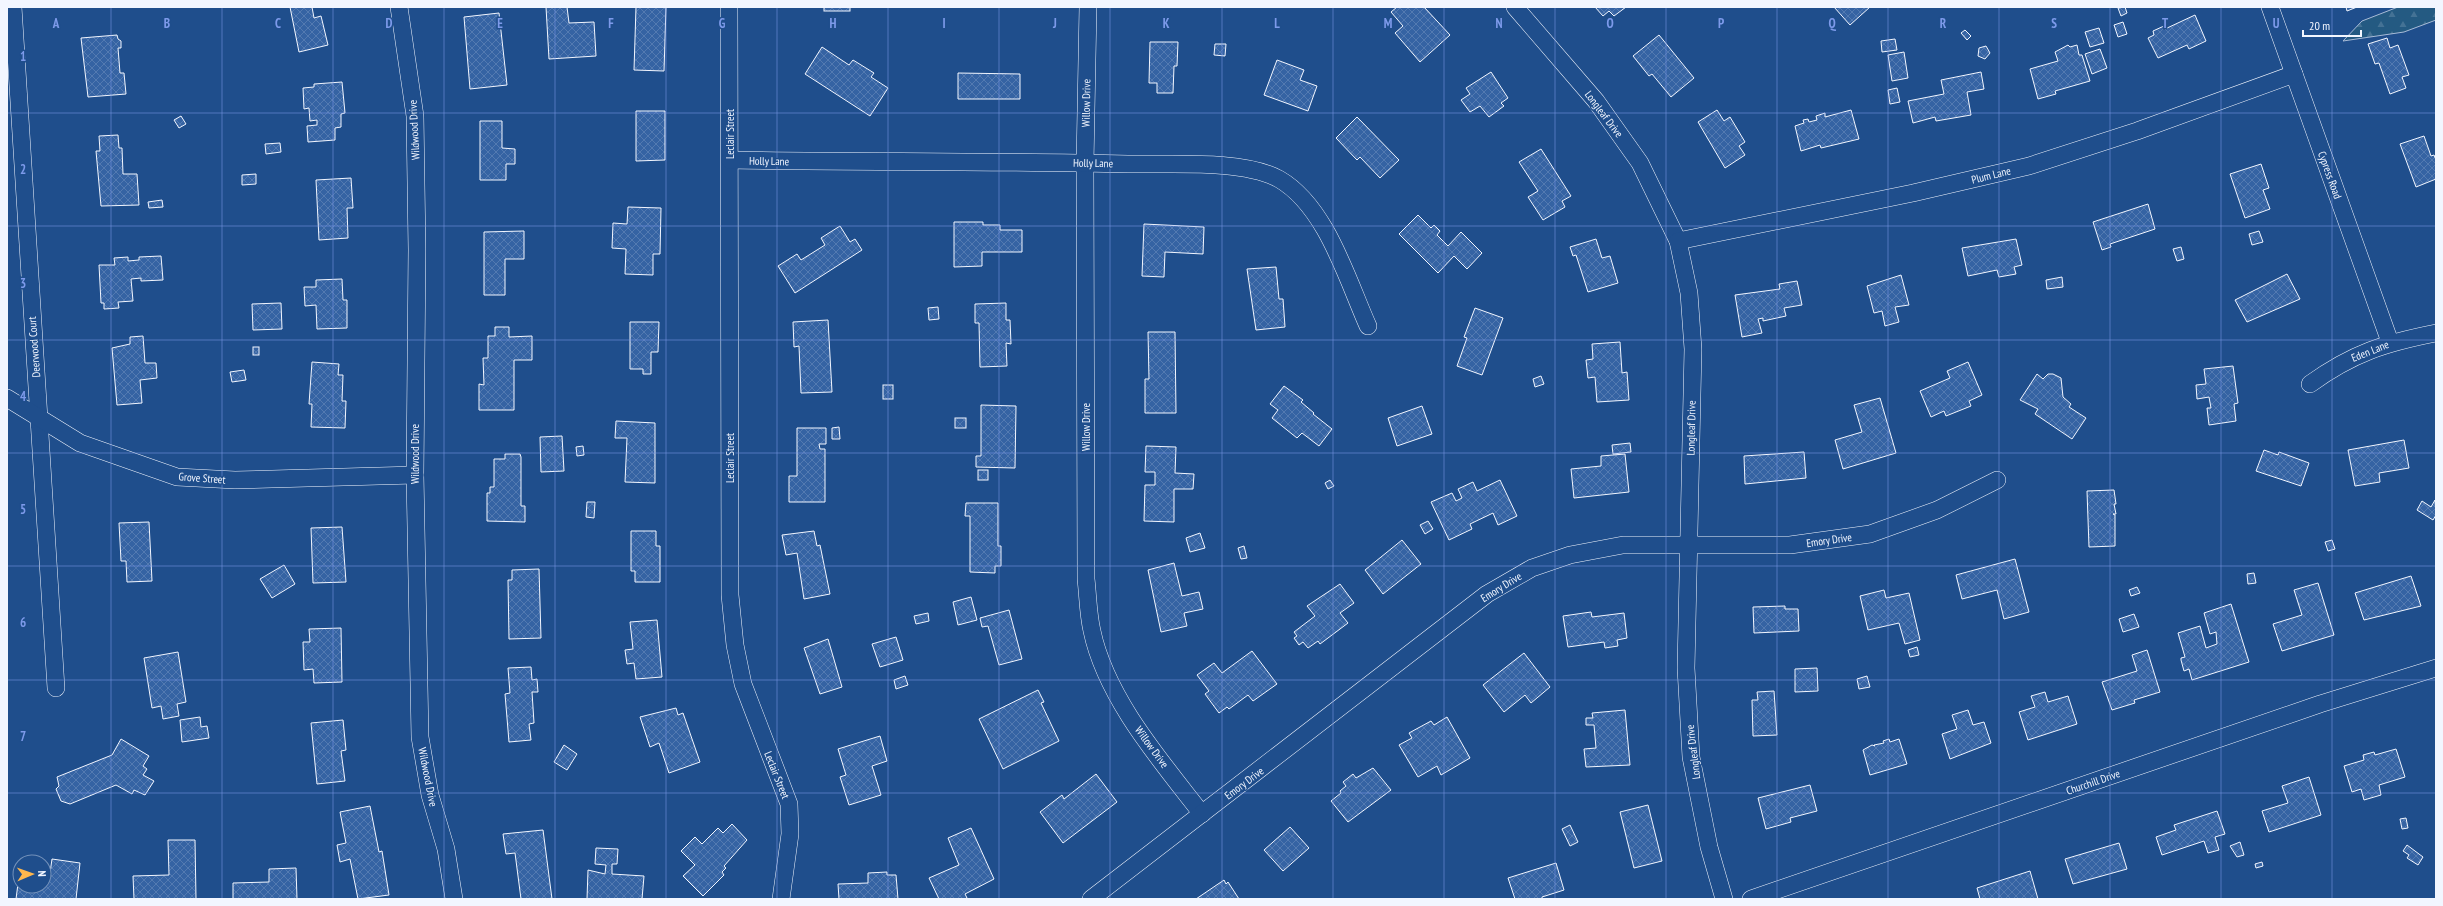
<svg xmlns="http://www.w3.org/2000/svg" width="2443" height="906" font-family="'PT Sans Narrow',sans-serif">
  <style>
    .forest { fill: url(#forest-firs); stroke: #a8bbd7 }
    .building { fill: url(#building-cross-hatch); stroke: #f2f6ff }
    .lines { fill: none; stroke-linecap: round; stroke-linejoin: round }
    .street-casing { stroke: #f2f6ff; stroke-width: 18 }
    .street { stroke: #1f4e8c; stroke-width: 17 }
    .grid { fill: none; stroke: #7d9aea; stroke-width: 1; stroke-opacity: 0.55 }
    .labels { text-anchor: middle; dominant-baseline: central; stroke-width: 3; stroke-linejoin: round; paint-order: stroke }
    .street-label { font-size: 11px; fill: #f2f6ff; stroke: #1f4e8c }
    .grid-label { font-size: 13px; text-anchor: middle; font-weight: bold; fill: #7d9aea; stroke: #1f4e8c; stroke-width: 3; stroke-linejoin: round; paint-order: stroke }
  </style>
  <defs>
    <pattern id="forest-firs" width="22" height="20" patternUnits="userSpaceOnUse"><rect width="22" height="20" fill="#245a82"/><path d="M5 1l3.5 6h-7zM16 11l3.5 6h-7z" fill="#447295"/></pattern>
    <pattern id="building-cross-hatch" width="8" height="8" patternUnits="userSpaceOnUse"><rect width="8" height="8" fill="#3563a3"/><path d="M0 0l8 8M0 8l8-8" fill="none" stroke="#537ab1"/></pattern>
  </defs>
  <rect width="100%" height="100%" fill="#1f4e8c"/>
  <polygon class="forest" points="2398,7 2436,7 2436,20 2404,32 2343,41 2362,21"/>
  <g class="building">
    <polygon points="290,7 312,7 314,18 321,16 328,45 299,52"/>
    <polygon points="546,7 567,7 569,23 594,22 596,56 549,59"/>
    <polygon points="636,7 666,7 664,71 634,70"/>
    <rect x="824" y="7" width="26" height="4"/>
    <polygon points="1397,7 1424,7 1450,35 1420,62 1395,33 1403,26 1391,12"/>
    <polygon points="1595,7 1626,7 1614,16 1609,11 1603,16"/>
    <polygon points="1834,7 1870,7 1850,25"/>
    <polygon points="2125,7 2127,13 2121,16 2118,8"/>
    <polygon points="2346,7 2357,7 2347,11"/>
    <polygon points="499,13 507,85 470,89 464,17"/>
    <polygon points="2195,15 2206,41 2189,49 2187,45 2158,58 2148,38 2154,35 2153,31 2164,26 2165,29"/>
    <polygon points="2123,22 2127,34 2118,37 2114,25"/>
    <polygon points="2099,28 2104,43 2090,47 2085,32"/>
    <polygon points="1965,30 1971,36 1967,40 1961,33"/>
    <polygon points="117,35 118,39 121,41 121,48 118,48 120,73 124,73 126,94 88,97 81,38"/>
    <polygon points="1659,35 1694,78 1671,97 1652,74 1649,76 1633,56"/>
    <polygon points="2387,38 2390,48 2398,45 2409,75 2402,77 2406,88 2390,94 2379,63 2375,64 2368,44"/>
    <polygon points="1895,39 1897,50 1882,52 1881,41"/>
    <polygon points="1150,42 1178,42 1177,66 1174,66 1173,93 1157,93 1157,83 1149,83"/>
    <polygon points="1215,44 1226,44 1225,56 1214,55"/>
    <polygon points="2068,45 2070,47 2077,45 2079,55 2082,55 2090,81 2055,91 2056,94 2038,99 2030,69 2058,61 2055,52"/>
    <polygon points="1986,46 1990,53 1985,59 1978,56 1979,48"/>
    <polygon points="822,47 849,65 853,60 874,73 871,77 888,88 870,116 805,74"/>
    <polygon points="2100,49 2107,68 2092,74 2085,54"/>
    <polygon points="1904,52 1908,78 1892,81 1888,55"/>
    <polygon points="1277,60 1304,70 1300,80 1317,86 1308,111 1264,95"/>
    <polygon points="1491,72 1508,98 1501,103 1504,106 1489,117 1480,106 1470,112 1461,100 1470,94 1466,88"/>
    <polygon points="1981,72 1984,89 1967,92 1971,115 1936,121 1935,117 1913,123 1908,101 1944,94 1941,80"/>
    <polygon points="958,73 1020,74 1020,99 958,99"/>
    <polygon points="342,82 345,113 341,114 341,127 335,128 335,140 308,142 307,126 317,125 317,120 310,121 309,108 304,109 303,88 314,87 314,84"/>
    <polygon points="1897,88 1900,102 1890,104 1888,90"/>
    <polygon points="1717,110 1724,121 1730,117 1745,142 1739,146 1745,155 1725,168 1698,122"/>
    <polygon points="1851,110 1859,139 1821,148 1820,145 1801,151 1795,126 1804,123 1803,120 1808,119 1809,122 1817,120 1816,116 1825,113 1825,117"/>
    <polygon points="636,111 665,111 665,160 636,161"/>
    <polygon points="181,116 186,124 179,128 174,120"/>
    <polygon points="1357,117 1399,160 1380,178 1360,157 1357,160 1336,138"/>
    <polygon points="480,121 502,121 502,148 515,149 515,164 506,164 506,180 480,180"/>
    <polygon points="118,135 119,148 122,148 123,174 137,174 139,205 101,206 96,151 100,151 99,136"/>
    <polygon points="2424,136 2431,156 2434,155 2436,160 2436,179 2416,187 2400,144"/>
    <polygon points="280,143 281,152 266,154 265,144"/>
    <polygon points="1541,149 1571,196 1562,201 1565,207 1543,220 1528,197 1538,191 1519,162"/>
    <polygon points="2261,164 2269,188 2263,190 2270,209 2245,218 2230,174"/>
    <polygon points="256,174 256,184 242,185 242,175"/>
    <polygon points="351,178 353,208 347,208 348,238 319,240 316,180"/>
    <polygon points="162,200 163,207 149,208 148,202"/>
    <polygon points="2148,204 2155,229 2110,244 2111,247 2102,250 2093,222"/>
    <polygon points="628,207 661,208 660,254 653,254 653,275 625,274 626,249 612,248 613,223 627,224"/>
    <polygon points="1418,215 1431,228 1434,225 1440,231 1437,235 1448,246 1461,232 1482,253 1467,269 1454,256 1438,273 1399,234"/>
    <polygon points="954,222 983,222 983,225 1000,225 1000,230 1022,230 1022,252 982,252 982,266 954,267"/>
    <polygon points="1144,224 1204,227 1203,254 1165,252 1164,277 1142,276"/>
    <polygon points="840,226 850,242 855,239 862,250 795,293 778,266 797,254 801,260 825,245 821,238"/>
    <polygon points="524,231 524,259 505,259 505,295 484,295 484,232"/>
    <polygon points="2259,231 2263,242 2252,245 2249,234"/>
    <polygon points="1596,239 1602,258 1610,256 1618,283 1588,292 1576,255 1573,256 1570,247"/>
    <polygon points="2016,239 2022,265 2014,267 2016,274 1999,277 1997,270 1968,276 1962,248"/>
    <polygon points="2181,247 2184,259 2177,261 2173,249"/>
    <polygon points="161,256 163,280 141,281 141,278 131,279 133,301 118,302 119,308 104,309 104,303 101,303 99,265 115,265 114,258 128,257 128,261 139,260 139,257"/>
    <polygon points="1276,267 1279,299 1283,299 1285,327 1256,330 1247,269"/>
    <polygon points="2287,274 2300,299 2247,322 2235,300"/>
    <polygon points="1901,275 1909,305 1895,307 1899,322 1885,326 1882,311 1874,313 1867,286"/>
    <polygon points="2062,277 2063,287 2047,289 2046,280"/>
    <polygon points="342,279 343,300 347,300 347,328 317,329 316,305 305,306 304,287 316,287 316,280"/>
    <polygon points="1797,281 1802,305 1784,308 1786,316 1763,321 1763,318 1758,319 1762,333 1742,337 1735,295 1780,289 1779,284"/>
    <polygon points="281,303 282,329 253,330 252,304"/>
    <polygon points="1006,303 1006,320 1010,320 1011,344 1006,343 1007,366 980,367 979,323 975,323 975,304"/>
    <polygon points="938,307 939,319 929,320 928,308"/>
    <polygon points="1475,308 1503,318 1482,375 1457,366 1467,338 1464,337"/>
    <polygon points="828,320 832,392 801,393 799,346 794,347 793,322"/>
    <polygon points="630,322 659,322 658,352 651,352 651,374 643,374 643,369 630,369"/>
    <polygon points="495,327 509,327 509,337 532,336 532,360 514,360 514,410 479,410 479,384 484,385 483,358 488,358 488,336 495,336"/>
    <polygon points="1148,332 1175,332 1176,413 1145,413 1145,379 1149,379"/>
    <polygon points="143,336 145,363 156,363 157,378 140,380 142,403 117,405 112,348 130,344 130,337"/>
    <polygon points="1620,342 1622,373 1627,372 1629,400 1597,402 1595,377 1588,378 1586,360 1593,359 1592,344"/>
    <rect x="253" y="347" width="6" height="8"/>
    <polygon points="312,362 339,364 338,375 343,375 342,401 346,401 345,428 311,427 312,404 309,404"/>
    <polygon points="1968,362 1982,395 1969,401 1971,406 1946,416 1944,411 1931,417 1920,391 1950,378 1947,371"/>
    <polygon points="2233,366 2238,403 2234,404 2236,421 2209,425 2207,408 2211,408 2209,397 2197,399 2196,385 2206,384 2204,369"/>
    <polygon points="244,370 246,380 232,382 230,372"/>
    <polygon points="2037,374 2043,379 2048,374 2053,374 2061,378 2063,397 2071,404 2069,407 2086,418 2072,439 2035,414 2038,409 2020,400"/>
    <polygon points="1541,376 1544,384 1535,387 1533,379"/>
    <rect x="883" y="385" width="10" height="14"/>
    <polygon points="1284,386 1303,400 1301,402 1314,413 1313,414 1332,429 1319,446 1302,433 1297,438 1272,418 1278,410 1270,404"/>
    <polygon points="1880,398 1896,453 1843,469 1835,440 1862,432 1854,405"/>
    <polygon points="981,405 1016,406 1015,468 976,467 976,456 981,456"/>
    <polygon points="1422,406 1432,434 1397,446 1388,418"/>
    <rect x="955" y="418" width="11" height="10"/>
    <polygon points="616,421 655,423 655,483 625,482 627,438 615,438"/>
    <polygon points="839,427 840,439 832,439 832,428"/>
    <polygon points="797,428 826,428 826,444 819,444 820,449 825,449 825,502 789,502 789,476 797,476"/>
    <polygon points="562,436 564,471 541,472 540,437"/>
    <polygon points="2404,440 2409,468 2379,473 2380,482 2355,486 2348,450"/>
    <polygon points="1630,443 1631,452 1613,454 1612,445"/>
    <polygon points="583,446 584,455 577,456 576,447"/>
    <polygon points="1146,446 1176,447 1175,473 1194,474 1193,489 1174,489 1174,522 1144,521 1145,485 1155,485 1155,472 1145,472"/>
    <polygon points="2264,450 2278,455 2279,452 2309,463 2301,486 2256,471"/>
    <polygon points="1804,452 1806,478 1745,484 1744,456"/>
    <polygon points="505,454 520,454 521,457 521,506 525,506 525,522 487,521 487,493 490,493 490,487 494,487 494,459 505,459"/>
    <polygon points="1625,454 1629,492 1574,498 1571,469 1601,466 1601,456"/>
    <rect x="978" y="470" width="10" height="10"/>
    <polygon points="1330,480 1334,486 1328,489 1325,483"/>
    <polygon points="1500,480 1517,516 1498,525 1493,513 1470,524 1472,529 1449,540 1431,502 1452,493 1456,501 1462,498 1458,489 1473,482 1477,491"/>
    <polygon points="2114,490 2116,504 2114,504 2116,514 2113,514 2115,515 2115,546 2089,547 2087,491"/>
    <polygon points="2435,500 2436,515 2433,520 2417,510 2422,501 2431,507"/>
    <polygon points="587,502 595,502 594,518 586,517"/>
    <polygon points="966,503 998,503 998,546 1001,546 1001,566 995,566 995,573 970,572 970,516 965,516"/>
    <polygon points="1428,521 1433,529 1425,534 1420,525"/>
    <polygon points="149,522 152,581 127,582 126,561 121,561 119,523"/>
    <polygon points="342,527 346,582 313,583 311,528"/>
    <polygon points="631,531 656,531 656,546 660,546 660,582 635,582 635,571 631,571"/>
    <polygon points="814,531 817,546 820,545 830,594 804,599 797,553 786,555 782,535"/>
    <polygon points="1200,533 1205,548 1190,552 1186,538"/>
    <polygon points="1402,540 1421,564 1383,594 1365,570"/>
    <polygon points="2332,540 2335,549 2328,551 2325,542"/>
    <polygon points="1244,546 1247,558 1241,559 1238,548"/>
    <polygon points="2015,559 2029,612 2004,619 1997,590 1962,599 1956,575"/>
    <polygon points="1174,563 1182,596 1199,592 1203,609 1184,613 1187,626 1161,632 1148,570"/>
    <polygon points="284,565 295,584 272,598 260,579"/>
    <polygon points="539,569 541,638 509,639 508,580 512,580 512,570"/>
    <polygon points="2254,573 2256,583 2248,584 2247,574"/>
    <polygon points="2411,576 2421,606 2364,620 2355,593"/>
    <polygon points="2318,583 2334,635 2282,651 2273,624 2302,615 2294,590"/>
    <polygon points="1340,584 1354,603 1340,613 1348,623 1320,644 1318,641 1308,648 1303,642 1299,645 1294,638 1297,636 1294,632 1315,616 1307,606"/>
    <polygon points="2137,587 2140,593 2131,596 2129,590"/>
    <polygon points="1884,590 1886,598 1909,593 1920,640 1905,644 1899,623 1868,630 1860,596"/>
    <polygon points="971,597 977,620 958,625 953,602"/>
    <polygon points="2231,604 2249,662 2192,680 2189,669 2184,671 2181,660 2181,658 2185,657 2178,633 2200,626 2206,648 2217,644 2216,632 2210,634 2204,613"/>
    <polygon points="1785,606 1785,609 1798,609 1799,631 1754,633 1753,607"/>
    <polygon points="1009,610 1022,659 999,665 988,626 982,627 980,618"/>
    <polygon points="1591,612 1592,617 1624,613 1627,638 1617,640 1618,646 1605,648 1604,642 1568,647 1563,616"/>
    <polygon points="928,613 929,621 916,624 914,616"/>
    <polygon points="2134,614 2139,627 2123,632 2119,619"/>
    <polygon points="657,620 662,677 636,679 634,663 627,664 625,650 633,649 630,622"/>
    <polygon points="341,628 342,682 314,683 313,669 304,670 303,642 310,642 309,629"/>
    <polygon points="896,637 903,660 880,667 872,644"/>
    <polygon points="828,639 842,687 820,694 804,648"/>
    <polygon points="1917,647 1919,655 1910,657 1908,650"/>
    <polygon points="2147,650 2160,692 2134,700 2135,703 2112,710 2102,682 2137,671 2132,655"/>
    <polygon points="1252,651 1277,684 1253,701 1248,695 1229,709 1227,707 1219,713 1205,694 1209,691 1197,675 1214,663 1222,673"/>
    <polygon points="178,652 186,702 177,704 179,716 163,719 161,706 152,708 144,658"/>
    <polygon points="1524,653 1550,687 1531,703 1525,695 1504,712 1483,685"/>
    <polygon points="531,667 532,680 537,679 538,692 532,692 534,723 529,724 531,740 509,742 505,694 510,693 508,668"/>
    <polygon points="1817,668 1818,691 1795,692 1795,669"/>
    <polygon points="905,676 908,685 896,689 894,680"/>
    <polygon points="1867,676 1870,687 1859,689 1857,679"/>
    <polygon points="1038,690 1044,702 1041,703 1059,741 1003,769 979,719"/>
    <polygon points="1774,691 1777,735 1753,736 1752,700 1758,700 1757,692"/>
    <polygon points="2045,692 2048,702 2068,696 2077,724 2028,740 2019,712 2035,707 2031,696"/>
    <polygon points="676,708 678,715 683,713 700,762 669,773 659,743 650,747 640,717"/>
    <polygon points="1625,710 1630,765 1586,767 1584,749 1596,748 1594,725 1586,725 1586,718 1593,718 1592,713"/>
    <polygon points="1968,710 1973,725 1984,722 1991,743 1950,759 1942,734 1957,729 1952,715"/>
    <polygon points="200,717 201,727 207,726 209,738 182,742 180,720"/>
    <polygon points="1447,717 1470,758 1441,775 1437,766 1418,777 1399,745 1412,738 1409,733 1431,721 1434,725"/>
    <polygon points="343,720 346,750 341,751 345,781 317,784 311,723"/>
    <polygon points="880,736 887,761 872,766 881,795 849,805 840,777 846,775 838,749"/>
    <polygon points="121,739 149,756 143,766 147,769 143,775 154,781 145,795 134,790 132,794 116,785 70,804 61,801 56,789 59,786 57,777 112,755"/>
    <polygon points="1889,739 1890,742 1899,739 1907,764 1870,775 1863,750 1872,745 1875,746 1874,745 1884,743 1883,741"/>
    <polygon points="564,745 577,754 567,770 554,762"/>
    <polygon points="2396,749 2405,777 2379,785 2381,795 2364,800 2361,789 2352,792 2344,766 2364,760 2363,755 2374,752 2375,755"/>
    <polygon points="1373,768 1391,790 1348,822 1331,801 1341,793 1340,791 1346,786 1343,782 1353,774 1356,778"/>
    <polygon points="1096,774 1117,802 1063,843 1040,812 1062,795 1064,799"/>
    <polygon points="2309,777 2321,815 2269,832 2262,811 2288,803 2282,786"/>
    <polygon points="1810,785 1817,811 1790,818 1791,822 1766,829 1758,798"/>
    <polygon points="1648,805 1662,861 1634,868 1620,812"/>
    <polygon points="370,806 379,852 382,851 389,895 358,899 350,859 340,862 337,845 346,843 340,812"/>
    <polygon points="2217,811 2225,834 2215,837 2219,850 2208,853 2204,841 2162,855 2156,837 2176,830 2174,825"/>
    <polygon points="2406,818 2408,828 2402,829 2400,819"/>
    <polygon points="732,824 747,840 724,866 726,868 722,872 724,875 703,896 683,876 695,865 681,851 695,837 702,844 718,828 723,833"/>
    <polygon points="1570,825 1578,842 1570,846 1562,829"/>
    <polygon points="1290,827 1309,848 1283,871 1264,850"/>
    <polygon points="971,828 994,879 965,894 967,898 964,899 939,899 929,878 959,865 948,838"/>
    <polygon points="543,830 552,899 521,899 515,853 506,854 503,834"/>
    <polygon points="168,840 195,840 196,899 134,899 133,876 169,875"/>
    <polygon points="2240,842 2244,855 2237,857 2230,846"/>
    <polygon points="2119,843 2127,869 2073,884 2065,859"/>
    <polygon points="2407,845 2423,857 2418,865 2407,858 2409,855 2403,851"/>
    <polygon points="596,848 618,849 617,864 612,864 612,874 644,876 642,899 587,899 588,870 605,874 606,865 595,864"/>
    <polygon points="52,859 80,863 76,899 16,899 19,876 20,886 44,886 44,879 49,880"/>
    <polygon points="2262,862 2263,866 2256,868 2255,864"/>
    <polygon points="1556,863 1564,890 1542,897 1542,899 1515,899 1508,878"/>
    <polygon points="296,868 297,899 233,899 233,883 269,882 269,869"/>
    <polygon points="2030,871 2038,899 1980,899 1977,888"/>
    <polygon points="887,872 887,875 896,875 898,899 839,899 838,884 868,883 868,873"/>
    <polygon points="1224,880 1226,884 1228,882 1239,899 1196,899"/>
  </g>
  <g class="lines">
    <g class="street-casing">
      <g id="street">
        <polyline points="13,7 56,688"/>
        <polyline points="399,7 415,116 417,250 415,475 420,737 430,795 446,849 454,899"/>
        <polyline points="729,7 730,595 735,645 743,684 789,804 790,834 781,899"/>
        <path d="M 1088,7 L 1085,163 L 1086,579 C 1088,596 1088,614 1092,631 C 1106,698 1161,761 1202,814"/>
        <polyline points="1515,7 1596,101 1640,163 1678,241 1689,293 1693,349 1686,668 1691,757 1709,847 1724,899"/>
        <polyline points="2270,7 2390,342"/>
        <path d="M 730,160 C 863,162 995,161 1128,164 C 1169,165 1243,159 1279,179 C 1326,206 1347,279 1368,326"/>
        <polyline points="1678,241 1913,193 2029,166 2137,131 2294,74"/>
        <path d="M 2310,384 C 2353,353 2385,343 2436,333"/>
        <polyline points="7,398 80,443 177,477 235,480 415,475"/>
        <polyline points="1091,899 1487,594 1532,568 1570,555 1623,545 1790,545 1870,534 1937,510 1997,480"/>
        <polyline points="1751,899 2320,704 2436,668"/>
      </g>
    </g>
    <use href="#street" class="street"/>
  </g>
  <path class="grid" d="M 111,7 L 111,899M 222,7 L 222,899M 333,7 L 333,899M 444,7 L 444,899M 555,7 L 555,899M 666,7 L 666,899M 777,7 L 777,899M 888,7 L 888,899M 999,7 L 999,899M 1110,7 L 1110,899M 1222,7 L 1222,899M 1333,7 L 1333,899M 1444,7 L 1444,899M 1555,7 L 1555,899M 1666,7 L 1666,899M 1777,7 L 1777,899M 1888,7 L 1888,899M 1999,7 L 1999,899M 2110,7 L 2110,899M 2221,7 L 2221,899M 2332,7 L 2332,899M 7,113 L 2436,113M 7,226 L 2436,226M 7,340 L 2436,340M 7,453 L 2436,453M 7,566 L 2436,566M 7,680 L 2436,680M 7,793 L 2436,793"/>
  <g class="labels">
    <g class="street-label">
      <text transform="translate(1086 103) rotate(-89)">Willow Drive</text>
      <text transform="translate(1604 114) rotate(53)">Longleaf Drive</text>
      <text transform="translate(414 130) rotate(-93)">Wildwood Drive</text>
      <text transform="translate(730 134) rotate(-90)">Leclair Street</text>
      <text transform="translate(769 161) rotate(1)">Holly Lane</text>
      <text transform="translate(1093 163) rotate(1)">Holly Lane</text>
      <text transform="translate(1991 175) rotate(-14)">Plum Lane</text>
      <text transform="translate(2330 175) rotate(70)">Cypress Road</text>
      <text transform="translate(34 347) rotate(-94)">Deerwood Court</text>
      <text transform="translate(2370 351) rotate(-22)">Eden Lane</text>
      <text transform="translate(1086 427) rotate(-90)">Willow Drive</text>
      <text transform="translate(1691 428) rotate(-89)">Longleaf Drive</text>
      <text transform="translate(415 454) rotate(-90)">Wildwood Drive</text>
      <text transform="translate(730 458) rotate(-90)">Leclair Street</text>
      <text transform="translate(202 478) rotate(4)">Grove Street</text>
      <text transform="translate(1829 540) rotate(-8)">Emory Drive</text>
      <text transform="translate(1501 587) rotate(-32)">Emory Drive</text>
      <text transform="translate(1152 747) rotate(54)">Willow Drive</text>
      <text transform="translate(1693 752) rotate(-97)">Longleaf Drive</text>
      <text transform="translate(777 775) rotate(68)">Leclair Street</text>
      <text transform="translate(428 777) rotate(79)">Wildwood Drive</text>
      <text transform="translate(2093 782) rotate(-19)">Churchill Drive</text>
      <text transform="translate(1244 783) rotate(-37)">Emory Drive</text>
    </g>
  </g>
  <g class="grid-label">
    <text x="56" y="28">A</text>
    <text x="167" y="28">B</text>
    <text x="278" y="28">C</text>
    <text x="389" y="28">D</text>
    <text x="500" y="28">E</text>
    <text x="611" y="28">F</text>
    <text x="722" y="28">G</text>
    <text x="833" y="28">H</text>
    <text x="944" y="28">I</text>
    <text x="1055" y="28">J</text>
    <text x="1166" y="28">K</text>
    <text x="1277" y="28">L</text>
    <text x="1388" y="28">M</text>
    <text x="1499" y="28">N</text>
    <text x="1610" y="28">O</text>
    <text x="1721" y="28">P</text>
    <text x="1832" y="28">Q</text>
    <text x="1943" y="28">R</text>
    <text x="2054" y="28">S</text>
    <text x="2165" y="28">T</text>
    <text x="2276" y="28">U</text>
    <text x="23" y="61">1</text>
    <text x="23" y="174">2</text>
    <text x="23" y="288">3</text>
    <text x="23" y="401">4</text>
    <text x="23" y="514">5</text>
    <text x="23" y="627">6</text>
    <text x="23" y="741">7</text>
  </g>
  <rect width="2443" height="906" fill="none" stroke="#f2f6ff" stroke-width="16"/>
  <g transform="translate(32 874) rotate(88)"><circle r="19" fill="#1f4e8c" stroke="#7391ba"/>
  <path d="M0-3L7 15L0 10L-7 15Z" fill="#ffb74d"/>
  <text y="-6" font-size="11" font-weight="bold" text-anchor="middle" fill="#f2f6ff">N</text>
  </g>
  <path d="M2303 30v6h58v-6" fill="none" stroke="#f2f6ff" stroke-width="2"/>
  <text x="2309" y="30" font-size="12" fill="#f2f6ff" stroke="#1f4e8c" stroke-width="3" paint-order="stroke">20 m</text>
</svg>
